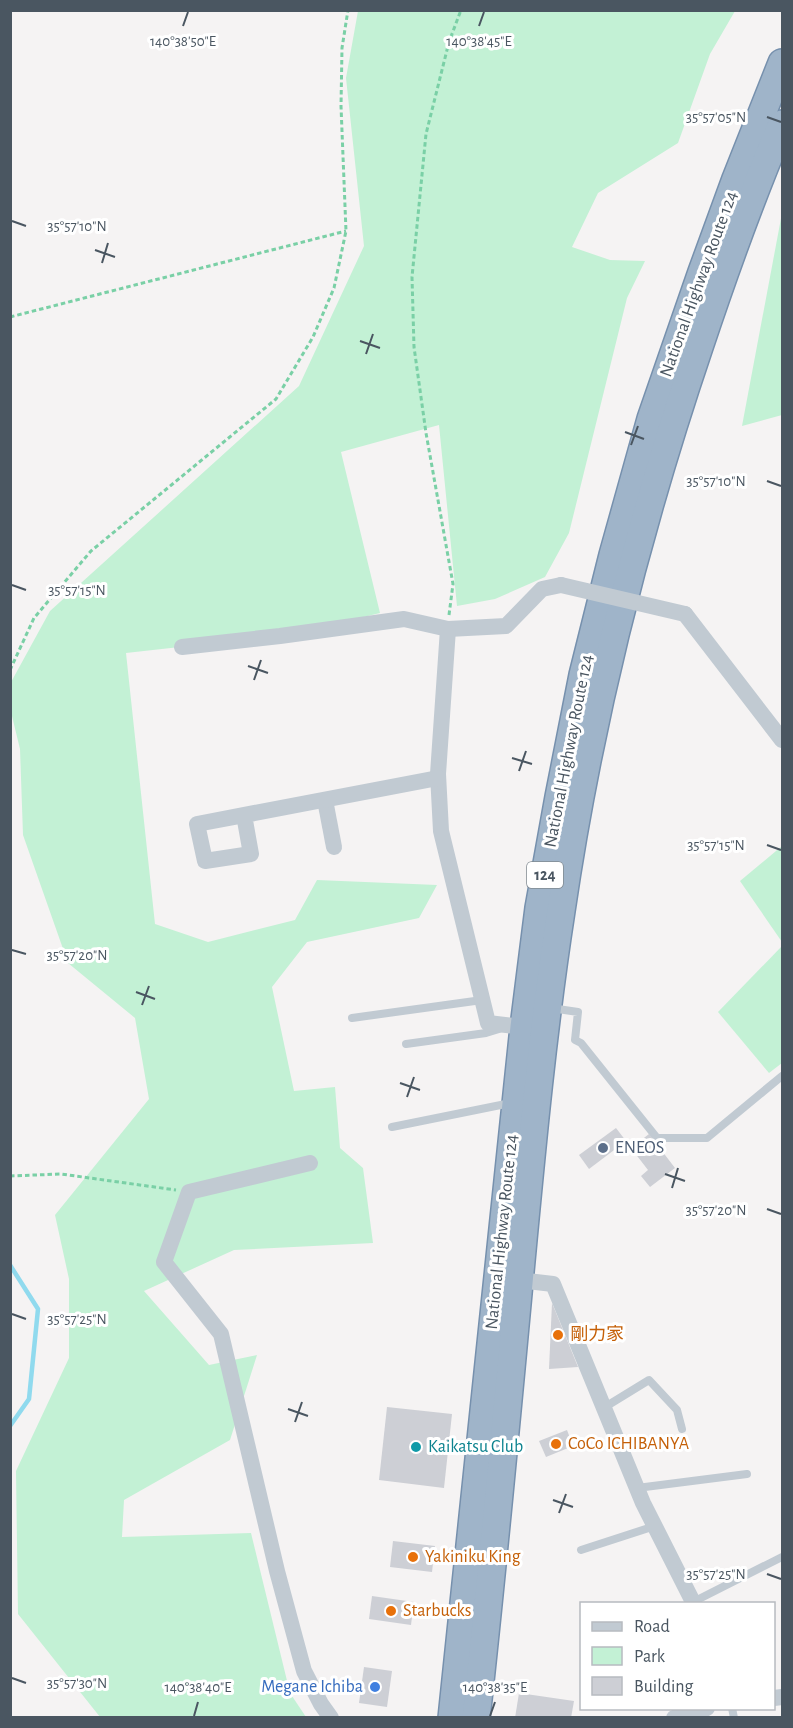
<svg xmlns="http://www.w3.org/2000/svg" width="793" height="1728" font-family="'Alegreya Sans','Noto Sans JP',sans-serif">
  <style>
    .green { fill: #c3f1d5 }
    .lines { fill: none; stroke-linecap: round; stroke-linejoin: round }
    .stream { stroke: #90daee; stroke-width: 4.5 }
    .building { fill: #cdcfd5 }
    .trunk-casing { stroke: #7690ad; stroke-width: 30 }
    .path { stroke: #7ad0a6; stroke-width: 3; stroke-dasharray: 4.5 3; stroke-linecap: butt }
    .service { stroke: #c1cad2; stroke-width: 8 }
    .minor { stroke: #c1cad2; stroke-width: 16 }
    .trunk { stroke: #9fb4c9; stroke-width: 27 }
    .minor-bridge { stroke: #c1cad2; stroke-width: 16 }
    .ticks { fill: none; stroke: #4a5661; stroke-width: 2 }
    .service-dot { fill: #5c6f8a; stroke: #fff; stroke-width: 2 }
    .food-dot { fill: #e8710a; stroke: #fff; stroke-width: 2 }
    .culture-dot { fill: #0f9aa8; stroke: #fff; stroke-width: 2 }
    .shop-dot { fill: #3f7fe0; stroke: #fff; stroke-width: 2 }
    .labels { text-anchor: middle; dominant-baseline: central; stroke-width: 6; stroke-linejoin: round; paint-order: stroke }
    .shield { fill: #fff; stroke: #808990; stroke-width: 1.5 }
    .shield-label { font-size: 16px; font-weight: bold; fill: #4a5661 }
    .street-label { font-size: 18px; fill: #4a5661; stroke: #fff }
    .service-label { font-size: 18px; fill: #4e5e75; stroke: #fff; text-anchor: start }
    .food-label { font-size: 18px; fill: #c56008; stroke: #fff; text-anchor: start }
    .culture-label { font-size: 18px; fill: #0d838f; stroke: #fff; text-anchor: start }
    .shop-label { font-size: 18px; fill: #366cbe; stroke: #fff; text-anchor: end }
    .ticks-label { font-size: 15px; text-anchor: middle; fill: #4a5661; stroke: #fff; stroke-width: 6; stroke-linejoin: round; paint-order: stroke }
  </style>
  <rect width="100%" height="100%" fill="#f5f3f3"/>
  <g class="green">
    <polygon points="358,11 735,11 710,54 678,143 598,193 572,247 610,260 645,261 627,298 569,533 545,577 495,599 457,606 439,425 341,452 380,613 295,634 126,653 155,924 208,942 295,920 317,880 437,885 419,918 307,942 272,987 294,1091 335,1087 340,1148 363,1168 373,1243 234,1250 144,1291 209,1365 257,1355 230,1440 124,1500 122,1537 251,1533 290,1693 306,1717 100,1717 18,1614 16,1471 69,1358 69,1279 55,1215 149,1099 135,1018 68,963 23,835 20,749 11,712 10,684 50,611 299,386 364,246 346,78"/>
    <polygon points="782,213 782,415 742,426"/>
    <polygon points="782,846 782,942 740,881"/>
    <polygon points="782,946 782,1063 769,1073 718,1012"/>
  </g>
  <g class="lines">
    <polyline class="stream" points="10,1265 38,1309 29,1399 10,1426"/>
  </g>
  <g class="building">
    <polygon points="616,1128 626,1141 589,1169 579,1155"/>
    <polygon points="649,1134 675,1168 650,1187 641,1176 648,1170 631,1148"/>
    <polygon points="552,1303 578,1367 549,1369"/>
    <polygon points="387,1407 452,1414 444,1488 379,1480"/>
    <polygon points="567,1430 573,1446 546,1457 539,1441"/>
    <polygon points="393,1541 435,1546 432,1572 390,1567"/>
    <polygon points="372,1596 414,1602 411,1625 369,1619"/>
    <polygon points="364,1667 392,1671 387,1707 359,1703"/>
    <polygon points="519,1693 574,1701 571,1718 515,1718"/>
  </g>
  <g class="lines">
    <g class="trunk-casing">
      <g id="trunk">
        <polyline points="452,1718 524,1027 539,908 559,797 583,675 613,555 651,419 702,272 736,179 782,63"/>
        <path d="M 476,1718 C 493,1565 507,1413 521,1261 C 532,1144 543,1027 561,911 C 589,719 637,530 699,347 C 724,272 751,197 782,124"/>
      </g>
    </g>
    <g class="path">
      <polyline points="10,317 346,231"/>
      <polyline points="449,615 453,584 426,433 414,347 412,277 426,134 449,42 461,10"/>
      <polyline points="10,670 34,618 91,551 276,399 313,337 334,288 346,231 341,106 342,48 348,10"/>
      <polyline points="10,1176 61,1174 176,1190"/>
    </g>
    <g class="service">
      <polyline points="551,1008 578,1012 575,1040 581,1043 657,1138 707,1138 782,1076"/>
      <polyline points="352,1018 482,1000"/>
      <polyline points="406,1044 486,1033 499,1029"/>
      <polyline points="392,1127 511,1103"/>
      <polyline points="605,1407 649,1380 677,1410 682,1429"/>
      <polyline points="637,1488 747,1474"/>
      <polyline points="581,1550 655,1526"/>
      <polyline points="693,1602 782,1557"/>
      <polyline points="732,1708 734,1718"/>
    </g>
    <g class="minor">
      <polyline points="685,614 782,740"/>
      <polyline points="448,629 506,626 542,589 561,585"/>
      <polyline points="182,647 280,636 404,619 448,629 438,774 441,831 488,1023 533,1028"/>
      <polyline points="325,800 334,847"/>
      <polyline points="244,815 251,854 205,861 197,824 438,778"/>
      <polyline points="310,1163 189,1192 164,1262 221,1334 277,1571 304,1671 321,1704 331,1718"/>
      <polyline points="510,1279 553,1284 643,1503 694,1604"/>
      <polyline points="774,1698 782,1697"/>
      <polyline points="674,1718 707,1708"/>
    </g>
    <use href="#trunk" class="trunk"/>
    <polyline class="minor-bridge" points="561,585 685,614"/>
  </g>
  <path class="ticks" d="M 183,26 L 188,12M 479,26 L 484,12M 767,117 L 781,122M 12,221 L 26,226M 95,250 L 115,257M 102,263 L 108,243M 360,341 L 380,348M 366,354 L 373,334M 625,432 L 644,439M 631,445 L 638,426M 767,481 L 781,486M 12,585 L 26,590M 248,666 L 268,673M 254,680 L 261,660M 512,758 L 532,764M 519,771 L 526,751M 767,845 L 781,850M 12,950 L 26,954M 136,992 L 155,999M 142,1005 L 149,986M 400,1083 L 420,1090M 407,1097 L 414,1077M 665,1174 L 685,1181M 672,1188 L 678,1168M 767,1209 L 781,1214M 12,1314 L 26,1319M 288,1409 L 308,1416M 295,1422 L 302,1402M 553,1500 L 573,1507M 559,1513 L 566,1494M 767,1574 L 781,1579M 12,1678 L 26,1683M 194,1716 L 198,1702M 490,1716 L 495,1702"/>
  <circle class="service-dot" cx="603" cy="1148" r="6"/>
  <g class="food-dot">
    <circle cx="558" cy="1335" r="6"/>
    <circle cx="556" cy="1444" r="6"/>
    <circle cx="413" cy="1557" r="6"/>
    <circle cx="391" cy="1611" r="6"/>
  </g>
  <circle class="culture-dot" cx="416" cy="1447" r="6"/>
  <circle class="shop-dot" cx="375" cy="1687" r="6"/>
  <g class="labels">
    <rect class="shield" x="527" y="862" width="36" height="26" rx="4.5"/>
    <g class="shield-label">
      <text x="545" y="875">124</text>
    </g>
    <g class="street-label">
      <text transform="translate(699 284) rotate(-70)">National Highway Route 124</text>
      <text transform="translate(569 751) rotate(-79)">National Highway Route 124</text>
      <text transform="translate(502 1232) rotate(-84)">National Highway Route 124</text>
    </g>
    <g class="service-label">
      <text x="615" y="1148">ENEOS</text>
    </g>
    <g class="food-label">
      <text x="570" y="1335">剛力家</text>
      <text x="568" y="1444">CoCo ICHIBANYA</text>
      <text x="425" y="1557">Yakiniku King</text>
      <text x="403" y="1611">Starbucks</text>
    </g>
    <g class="culture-label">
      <text x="428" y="1447">Kaikatsu Club</text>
    </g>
    <g class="shop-label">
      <text x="363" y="1687">Megane Ichiba</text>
    </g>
  </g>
  <g class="ticks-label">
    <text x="183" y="46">140°38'50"E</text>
    <text x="479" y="46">140°38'45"E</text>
    <text x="716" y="122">35°57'05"N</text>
    <text x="77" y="231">35°57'10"N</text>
    <text x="716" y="486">35°57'10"N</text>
    <text x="77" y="595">35°57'15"N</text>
    <text x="716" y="850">35°57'15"N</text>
    <text x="77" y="960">35°57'20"N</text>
    <text x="716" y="1215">35°57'20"N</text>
    <text x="77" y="1324">35°57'25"N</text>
    <text x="716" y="1579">35°57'25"N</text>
    <text x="77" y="1688">35°57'30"N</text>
    <text x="198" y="1692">140°38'40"E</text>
    <text x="495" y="1692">140°38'35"E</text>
  </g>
  <rect width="793" height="1728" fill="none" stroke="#4a5661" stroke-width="24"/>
  <rect x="580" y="1602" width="195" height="108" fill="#ffffff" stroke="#b7bbc0" stroke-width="1.5"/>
  <rect x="592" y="1622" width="30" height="9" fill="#c1cad2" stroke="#b7bbc0" stroke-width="1.5"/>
  <text x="634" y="1632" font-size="18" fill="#4a5661">Road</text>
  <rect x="592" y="1647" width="30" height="18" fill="#c3f1d5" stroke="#b7bbc0" stroke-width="1.5"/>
  <text x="634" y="1662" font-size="18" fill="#4a5661">Park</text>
  <rect x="592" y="1677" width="30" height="18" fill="#cdcfd5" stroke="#b7bbc0" stroke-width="1.5"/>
  <text x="634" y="1692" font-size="18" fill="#4a5661">Building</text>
</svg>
